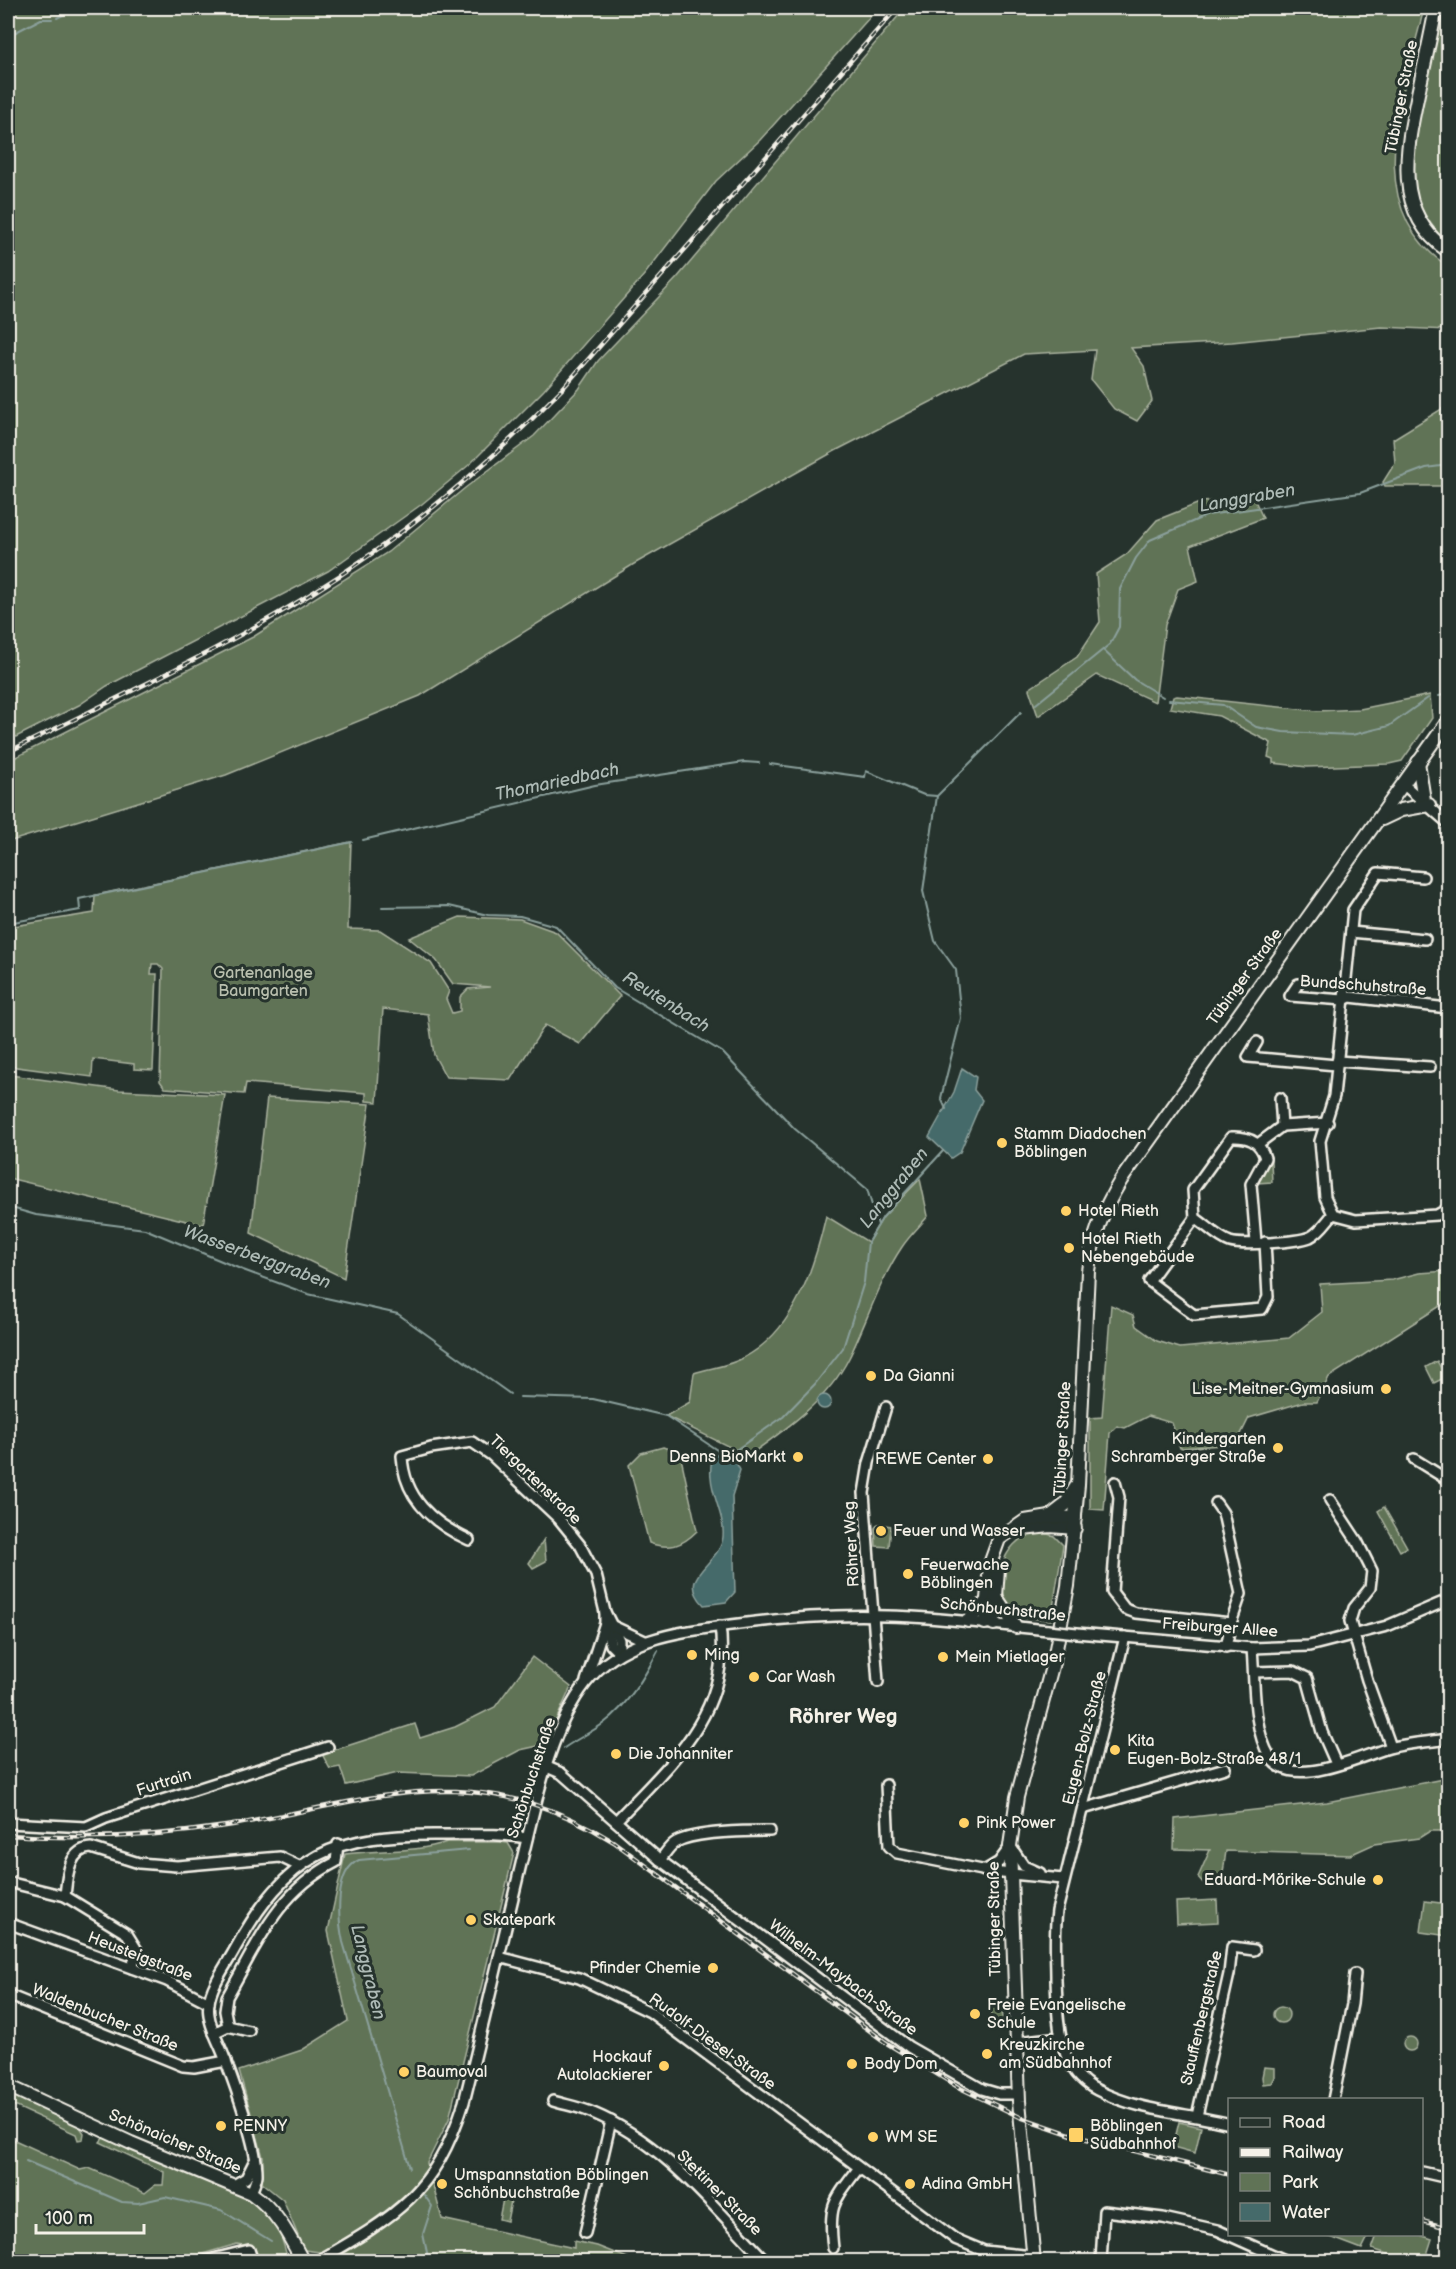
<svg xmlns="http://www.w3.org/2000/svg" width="1456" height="2269" font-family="'Balsamiq Sans',sans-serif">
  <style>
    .green { fill: #607356; stroke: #aab29f; stroke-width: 1.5 }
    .water { fill: #456a6a; stroke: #8ba09c; stroke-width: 1.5 }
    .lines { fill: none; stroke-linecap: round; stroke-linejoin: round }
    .stream { stroke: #8ba09c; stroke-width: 2 }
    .minor-casing { stroke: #f4f1e8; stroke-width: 14 }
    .major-casing { stroke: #f4f1e8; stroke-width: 16 }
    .minor { stroke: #26332d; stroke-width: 9 }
    .major { stroke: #26332d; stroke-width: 12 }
    .rail-casing { stroke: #f4f1e8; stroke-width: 4.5 }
    .rail { stroke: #26332d; stroke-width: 2; stroke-dasharray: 7; stroke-linecap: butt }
    .minor-bridge-casing { stroke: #f4f1e8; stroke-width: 14; stroke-linecap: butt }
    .minor-bridge { stroke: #26332d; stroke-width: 9 }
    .poi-dot { fill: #ffd166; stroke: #26332d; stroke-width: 2 }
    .labels { text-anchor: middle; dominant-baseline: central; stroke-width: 6; stroke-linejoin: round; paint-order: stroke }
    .street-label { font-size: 16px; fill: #f4f1e8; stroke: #26332d }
    .park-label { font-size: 16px; fill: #b9bfae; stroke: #26332d }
    .poi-label { font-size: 16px; fill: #f4f1e8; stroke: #26332d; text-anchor: start }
    .water-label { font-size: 18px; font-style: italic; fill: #aebbb6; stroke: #26332d }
    .quarter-label { font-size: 20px; font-weight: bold; fill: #f4f1e8; stroke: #26332d }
  </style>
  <rect width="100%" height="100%" fill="#26332d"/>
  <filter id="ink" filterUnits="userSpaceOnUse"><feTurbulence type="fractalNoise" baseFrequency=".0167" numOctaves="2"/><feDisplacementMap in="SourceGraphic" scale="12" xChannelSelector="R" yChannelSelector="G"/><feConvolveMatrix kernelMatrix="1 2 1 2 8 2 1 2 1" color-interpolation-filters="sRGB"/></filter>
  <g filter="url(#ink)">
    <g class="green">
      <polygon points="8,8 878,8 760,140 716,181 645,274 544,390 470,464 422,504 328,571 107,686 79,705 8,741"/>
      <path d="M 905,8 L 1424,8 C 1405,90 1357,209 1448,266 L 1448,330 L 1381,327 L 1232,342 L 1131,348 L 1144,366 L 1152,401 L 1137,421 L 1114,409 L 1091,380 L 1095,350 L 1024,354 L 835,451 L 634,564 L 420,696 L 226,775 L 8,842 L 8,761 L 253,637 L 388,552 L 465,488 L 534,436 L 579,389 L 598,361 L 677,278 Z"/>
      <path d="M 1444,8 L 1448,8 L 1448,243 C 1431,228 1415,203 1413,180 C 1409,128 1432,59 1444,8 Z"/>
      <polygon points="1448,405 1448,486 1385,486 1383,482 1395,463 1393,439"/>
      <polygon points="1252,494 1263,518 1190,546 1198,581 1178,589 1165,625 1155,702 1097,675 1038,716 1029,689 1077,657 1100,622 1096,574 1127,554 1157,520 1202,502 1230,500"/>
      <polygon points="1430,695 1432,718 1402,761 1389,764 1307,767 1273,763 1273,759 1268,757 1271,743 1219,716 1170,708 1173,697 1177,696 1317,711 1360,709"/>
      <polygon points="351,842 348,929 380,930 431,963 449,991 446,999 452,1013 460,1011 460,997 468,989 490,987 453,984 436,960 409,938 460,917 520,919 556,932 620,996 580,1044 545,1025 510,1080 446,1077 434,1055 428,1014 383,1009 377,1102 366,1101 366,1093 246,1083 244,1094 165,1088 160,1081 163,969 158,964 152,964 151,974 157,974 153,1070 134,1069 134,1064 93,1059 92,1077 9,1066 8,927 94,913 95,895"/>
      <polygon points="10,1075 119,1090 225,1095 203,1225 8,1178"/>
      <polygon points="267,1098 370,1104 344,1278 251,1233"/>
      <polygon points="1271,1161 1272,1182 1257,1183 1257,1177"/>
      <path d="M 920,1179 L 928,1216 C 920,1226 909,1236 902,1247 C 879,1281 867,1322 849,1358 C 828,1400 785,1430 748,1456 L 666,1416 L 690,1402 L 694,1373 C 710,1368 729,1366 743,1358 C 794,1332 814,1268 826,1216 L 868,1242 L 883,1217 Z"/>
      <polygon points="1448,1271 1448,1301 1329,1377 1317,1402 1303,1402 1249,1418 1236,1444 1180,1448 1172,1423 1148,1416 1125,1428 1117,1426 1110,1433 1104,1510 1090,1509 1090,1418 1102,1417 1111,1305 1133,1315 1136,1326 1157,1341 1180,1348 1289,1338 1322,1312 1320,1284 1392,1280 1419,1273"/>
      <polygon points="1437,1361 1446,1377 1434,1383 1426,1367"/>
      <path d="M 663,1447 L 680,1453 L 697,1531 C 682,1546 670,1550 649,1543 L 629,1465 L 641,1453 Z"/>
      <polygon points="1384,1507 1407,1547 1400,1551 1378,1511"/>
      <polygon points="878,1524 891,1526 889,1547 876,1546 875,1528"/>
      <path d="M 1038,1531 L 1054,1536 L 1063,1545 L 1051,1620 L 1016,1617 C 991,1585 997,1543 1038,1531 Z"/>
      <polygon points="544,1539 546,1561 533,1568 529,1563"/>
      <polygon points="532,1657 571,1687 556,1720 538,1746 520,1750 471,1776 398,1773 346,1785 340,1767 330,1769 322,1754 415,1724 420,1738 455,1727 495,1707"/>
      <polygon points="1448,1778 1448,1831 1430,1831 1419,1838 1374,1844 1350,1855 1226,1851 1223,1873 1227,1877 1222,1884 1206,1886 1198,1877 1210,1850 1174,1849 1175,1819 1327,1802"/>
      <path d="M 447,1842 L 500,1842 L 508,1843 L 514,1853 L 449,2119 L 427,2163 L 442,2219 L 574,2248 L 574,2241 L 597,2246 L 635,2261 L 356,2262 L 343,2255 L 304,2250 L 283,2200 L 262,2183 L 263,2157 L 239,2071 L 302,2050 L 348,2021 L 328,1931 L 345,1854 C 379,1849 415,1853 447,1842 Z"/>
      <polygon points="1217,1900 1218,1922 1177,1924 1176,1902"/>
      <polygon points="1425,1901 1448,1904 1448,1936 1421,1932"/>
      <polygon points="149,1953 161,1963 162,1969 144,1963 141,1956"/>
      <polygon points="990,2005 1002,2005 1003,2021 991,2022"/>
      <circle cx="1281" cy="2015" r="8"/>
      <circle cx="1410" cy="2044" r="7"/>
      <polygon points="1264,2067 1275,2068 1275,2077 1272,2083 1263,2084 1262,2077"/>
      <polygon points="8,2089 80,2127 84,2133 83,2139 78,2140 76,2134 8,2103"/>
      <polygon points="1179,2122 1201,2127 1195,2153 1173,2147"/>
      <path d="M 105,2136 C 149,2155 231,2180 264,2212 C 279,2226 284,2243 288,2261 L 260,2261 L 254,2247 L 237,2244 L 178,2261 L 8,2261 L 8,2137 L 80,2170 L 89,2168 L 145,2193 L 155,2185 L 163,2185 L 164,2172 L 100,2142 Z"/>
      <polygon points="503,2199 511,2201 507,2221 499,2219"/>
      <polygon points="1325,2235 1369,2235 1362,2249"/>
      <polygon points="1377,2235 1420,2235 1432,2239 1425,2261 1410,2261 1372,2249"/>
    </g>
    <g class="water">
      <polygon points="962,1068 976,1077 974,1090 982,1100 960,1152 951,1158 929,1137 954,1092"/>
      <circle cx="824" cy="1402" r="7"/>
      <path d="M 720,1452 L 731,1453 L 740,1470 L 732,1496 L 735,1592 L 726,1602 L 704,1605 C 675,1575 720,1565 723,1537 C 725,1517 712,1497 711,1477 C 710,1471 711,1464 712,1458 Z"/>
    </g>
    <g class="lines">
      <g class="stream">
        <polyline points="57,18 76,8"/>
        <polyline points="8,36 41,19 52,19"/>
        <polyline points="1103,650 1135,680 1163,697"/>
        <polyline points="1439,696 1448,694"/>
        <polyline points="1169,700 1223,705 1256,727 1283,732 1352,735 1389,726 1428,698"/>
        <polyline points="1036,704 1110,644 1119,627 1120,589 1136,558 1150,540 1208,515 1360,493 1426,468 1448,465"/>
        <polyline points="770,764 865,777 866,771 924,795 937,796"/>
        <polyline points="363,840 595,785 744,762 759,763"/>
        <polyline points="382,907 449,906 488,915 520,916 556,926 615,988 722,1052 795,1129 867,1189 878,1225"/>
        <polyline points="8,923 80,910 79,899 352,842"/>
        <polyline points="946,1109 941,1098 961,1018 956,970 935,941 923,891 937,796 1021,712"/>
        <polyline points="8,1207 36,1215 145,1229 243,1270 308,1294 398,1314 510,1394"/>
        <polyline points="520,1397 593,1399 666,1416 720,1452"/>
        <polyline points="730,1454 783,1417 815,1384 843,1348 864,1282 868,1242 883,1217 943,1151"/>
        <path d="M 564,1748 C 577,1739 592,1732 604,1723 C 628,1705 645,1676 658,1651"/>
        <polyline points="26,2161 122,2202 138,2203 165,2197 221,2210 271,2241"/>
        <path d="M 410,2168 L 343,1942 C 338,1920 334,1871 359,1860 L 469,1850"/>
        <polyline points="424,2195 432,2206 423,2234 429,2262"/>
        <polyline points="341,2256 362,2262"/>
      </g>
      <g class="minor-casing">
        <g id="minor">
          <polyline points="1403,784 1448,823"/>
          <polyline points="1423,877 1378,873 1353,910 1334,1096 1320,1141 1325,1197 1333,1214 1356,1220 1437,1215 1448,1209"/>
          <polyline points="1351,932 1425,939"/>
          <polyline points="1298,984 1290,996 1344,1000 1350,997 1448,1008"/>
          <polyline points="1257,1042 1248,1057 1336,1065"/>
          <polyline points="1337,1061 1430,1067"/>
          <polyline points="1280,1098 1282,1126"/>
          <polyline points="1258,1144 1282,1126 1328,1123"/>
          <polyline points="1195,1218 1149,1281 1194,1315 1262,1309 1268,1297 1265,1242"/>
          <path d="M 1256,1242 L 1251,1184 L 1265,1158 C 1260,1141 1248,1136 1231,1137 L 1193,1190 L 1195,1218 C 1206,1225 1218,1238 1230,1242 C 1243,1246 1297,1242 1310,1237 C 1319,1233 1327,1221 1333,1214"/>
          <polyline points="1414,1459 1448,1480"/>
          <polyline points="1115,1482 1119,1497 1112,1592 1125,1609 1136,1613 1231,1623"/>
          <polyline points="1330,1500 1357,1541 1372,1571 1370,1588 1354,1608 1350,1621 1367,1680 1391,1747"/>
          <polyline points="1216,1503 1223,1513 1241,1594 1231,1623 1226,1647"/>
          <path d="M 469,1540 C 432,1523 404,1498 402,1456 L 431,1448 L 472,1442 L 491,1455 L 559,1519 L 580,1545 L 596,1575 L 605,1612 L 619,1640 L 619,1653"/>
          <polyline points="605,1626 611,1645 619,1653"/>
          <polyline points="613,1626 645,1641"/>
          <polyline points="1077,1633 1252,1648 1309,1646 1387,1626 1448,1600"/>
          <path d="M 1125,1637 L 1057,1911 C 1054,1934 1056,1957 1056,1980 C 1058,2019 1056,2069 1097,2090 C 1137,2111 1187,2113 1230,2124"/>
          <path d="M 1252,1648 C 1255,1681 1252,1728 1270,1757 C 1291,1791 1360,1756 1389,1748 C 1408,1743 1429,1742 1448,1739"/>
          <polyline points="1254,1672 1293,1671 1307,1678 1322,1732 1336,1764"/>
          <polyline points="586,1681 605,1623 605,1612"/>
          <polyline points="878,1682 864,1493 869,1463 886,1407"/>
          <polyline points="547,1767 561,1773 660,1860 909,2047 982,2089 999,2094 1019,2094"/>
          <polyline points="886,1785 889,1846 897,1853 992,1872 1063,1879"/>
          <polyline points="1083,1809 1225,1768"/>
          <path d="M 616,1821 C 669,1765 732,1712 720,1626"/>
          <polyline points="8,1823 86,1827 106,1818 328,1747"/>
          <polyline points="1011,1847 1024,1866 1040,1873"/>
          <path d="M 660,1860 C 665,1854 669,1846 676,1842 C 696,1831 747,1831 770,1831"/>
          <polyline points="984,1871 999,1862 1010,1847"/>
          <polyline points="8,1882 65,1896 127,1934 137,1950 132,1968"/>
          <path d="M 65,1896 C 67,1878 68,1849 91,1848 L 139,1863 L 177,1866 L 280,1857 L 299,1866"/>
          <polyline points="8,1923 167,1981 209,2003"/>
          <polyline points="499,1957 579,1978 650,2012 955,2239 984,2251 1033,2256"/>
          <polyline points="8,1995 183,2066 194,2067 226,2061"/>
          <polyline points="228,2026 249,2031"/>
          <path d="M 214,2033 L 228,2026 L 225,2011 L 227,1997 C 258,1943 277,1892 336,1862 L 338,1844"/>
          <polyline points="1017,2042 1060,2037"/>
          <polyline points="1333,2100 1352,2004 1355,1974"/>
          <path d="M 553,2101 C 566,2105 580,2107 593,2113 C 665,2143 713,2207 767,2262"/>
          <polyline points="1197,2116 1229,1974 1232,1947 1254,1950"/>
          <polyline points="1422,2172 1448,2178"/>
          <polyline points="234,2185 246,2178 254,2162"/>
          <path d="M 251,2193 C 253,2187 256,2182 257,2175 C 258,2150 236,2088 226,2062 C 221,2046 211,2031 209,2015 C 205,1992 225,1968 235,1949 C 288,1853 334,1834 441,1835 C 470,1835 499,1833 527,1838"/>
          <polyline points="585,2233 611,2121"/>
          <path d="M 833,2248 C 828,2206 833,2202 858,2169"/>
          <polyline points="201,2262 249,2250 253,2262"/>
          <path d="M 316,2262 C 396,2216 435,2194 464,2102 C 484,2023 502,1943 521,1864 C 535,1808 549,1730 586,1683 C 621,1638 678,1632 731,1625 C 783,1618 835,1614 887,1616 C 941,1617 994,1625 1048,1630"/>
          <polyline points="1101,2262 1104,2211 1163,2218 1217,2230 1289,2262"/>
        </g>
      </g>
      <g class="major-casing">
        <g id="major">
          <path d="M 1436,8 C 1431,35 1425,62 1419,89 C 1407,145 1391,212 1448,251"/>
          <polyline points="1418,762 1424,800"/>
          <polyline points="1382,819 1401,810 1429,805"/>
          <polyline points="1051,1516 1065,1505 1076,1487"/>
          <polyline points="1023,1529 1050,1526 1075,1528"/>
          <polyline points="996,1597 1016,1627"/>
          <polyline points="968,1621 985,1603"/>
          <polyline points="985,1623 990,1564 999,1539 1025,1521 1050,1517 1075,1518"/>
          <polyline points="994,1624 998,1569"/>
          <path d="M 8,2086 L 131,2143 L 251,2193 C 276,2210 289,2235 303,2262"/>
          <path d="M 1034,2262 L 1019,2101 L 1010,1846 L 1017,1797 L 1054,1659 L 1068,1586 L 1078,1485 L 1088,1271 C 1092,1238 1103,1209 1121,1180 L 1448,721"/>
        </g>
      </g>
      <use href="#minor" class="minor"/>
      <use href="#major" class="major"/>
      <g class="rail-casing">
        <g id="rail">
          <path d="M 8,752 C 108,702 211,655 306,597 C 401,539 486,467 563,388 L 897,8"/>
          <path d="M 8,1835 C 81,1840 153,1837 226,1826 C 375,1801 471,1754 614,1842 L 885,2042 L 958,2087 L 1020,2117 L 1075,2136 L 1230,2175"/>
          <polyline points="1422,2221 1448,2228"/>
        </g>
      </g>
      <use href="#rail" class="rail"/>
      <g class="minor-bridge-casing">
        <polyline id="minor-bridge" points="1048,1630 1077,1633"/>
      </g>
      <use href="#minor-bridge" class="minor-bridge"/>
    </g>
  </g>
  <g class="poi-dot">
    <circle cx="1002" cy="1143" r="6"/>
    <circle cx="1066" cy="1211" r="6"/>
    <circle cx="1069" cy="1248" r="6"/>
    <circle cx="871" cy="1376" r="6"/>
    <circle cx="1386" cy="1389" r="6"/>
    <circle cx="1278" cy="1448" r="6"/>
    <circle cx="798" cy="1457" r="6"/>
    <circle cx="988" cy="1459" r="6"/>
    <circle cx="881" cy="1531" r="6"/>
    <circle cx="908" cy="1574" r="6"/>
    <circle cx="692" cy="1655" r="6"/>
    <circle cx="943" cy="1657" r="6"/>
    <circle cx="754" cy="1677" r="6"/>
    <circle cx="1115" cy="1750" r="6"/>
    <circle cx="616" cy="1754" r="6"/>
    <circle cx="964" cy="1823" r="6"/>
    <circle cx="1378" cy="1880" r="6"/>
    <circle cx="471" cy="1920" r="6"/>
    <circle cx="713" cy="1968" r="6"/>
    <circle cx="975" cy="2014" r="6"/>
    <circle cx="987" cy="2054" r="6"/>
    <circle cx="852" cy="2064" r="6"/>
    <circle cx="664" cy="2066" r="6"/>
    <circle cx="404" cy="2072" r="6"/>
    <circle cx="221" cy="2126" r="6"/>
    <rect x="1068" y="2127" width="16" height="16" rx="3"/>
    <circle cx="873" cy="2137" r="6"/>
    <circle cx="442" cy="2184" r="6"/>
    <circle cx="910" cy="2184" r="6"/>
  </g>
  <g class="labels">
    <g class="street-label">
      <text transform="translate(1402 97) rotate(-79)">Tübinger Straße</text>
      <text transform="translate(1245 977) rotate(-54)">Tübinger Straße</text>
      <text transform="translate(1363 986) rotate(4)">Bundschuhstraße</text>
      <text transform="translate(1063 1439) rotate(-87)">Tübinger Straße</text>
      <text transform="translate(535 1480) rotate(44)">Tiergartenstraße</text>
      <text transform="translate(852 1544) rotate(-93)">Röhrer Weg</text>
      <text transform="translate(1003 1610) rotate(6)">Schönbuchstraße</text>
      <text transform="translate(1220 1628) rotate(4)">Freiburger Allee</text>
      <text transform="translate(1085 1738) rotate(-76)">Eugen-Bolz-Straße</text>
      <text transform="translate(532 1778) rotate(-72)">Schönbuchstraße</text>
      <text transform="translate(164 1783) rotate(-18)">Furtrain</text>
      <text transform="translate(995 1919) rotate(-91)">Tübinger Straße</text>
      <text transform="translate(140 1957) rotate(21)">Heusteigstraße</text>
      <text transform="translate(843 1978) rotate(37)">Wilhelm-Maybach-Straße</text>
      <text transform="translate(105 2018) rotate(22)">Waldenbucher Straße</text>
      <text transform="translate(1202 2018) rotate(-77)">Stauffenbergstraße</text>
      <text transform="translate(712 2042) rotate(36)">Rudolf-Diesel-Straße</text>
      <text transform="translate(175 2142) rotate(23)">Schönaicher Straße</text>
      <text transform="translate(719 2193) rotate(45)">Stettiner Straße</text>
    </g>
    <g class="park-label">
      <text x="263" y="973">Gartenanlage<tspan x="263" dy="18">Baumgarten</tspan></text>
    </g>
    <g class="poi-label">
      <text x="1014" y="1134">Stamm Diadochen<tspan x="1014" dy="18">Böblingen</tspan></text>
      <text x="1078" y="1211">Hotel Rieth</text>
      <text x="1081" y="1239">Hotel Rieth<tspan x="1081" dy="18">Nebengebäude</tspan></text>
      <text x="883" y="1376">Da Gianni</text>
      <text x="1374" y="1389" text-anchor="end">Lise-Meitner-Gymnasium</text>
      <text x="1266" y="1439" text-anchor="end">Kindergarten<tspan x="1266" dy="18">Schramberger Straße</tspan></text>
      <text x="786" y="1457" text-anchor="end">Denns BioMarkt</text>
      <text x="976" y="1459" text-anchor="end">REWE Center</text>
      <text x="893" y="1531">Feuer und Wasser</text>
      <text x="920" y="1565">Feuerwache<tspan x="920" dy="18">Böblingen</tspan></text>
      <text x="704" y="1655">Ming</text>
      <text x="955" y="1657">Mein Mietlager</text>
      <text x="766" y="1677">Car Wash</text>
      <text x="1127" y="1741">Kita<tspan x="1127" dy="18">Eugen-Bolz-Straße 48/1</tspan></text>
      <text x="628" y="1754">Die Johanniter</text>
      <text x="976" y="1823">Pink Power</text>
      <text x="1366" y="1880" text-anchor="end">Eduard-Mörike-Schule</text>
      <text x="483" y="1920">Skatepark</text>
      <text x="701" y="1968" text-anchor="end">Pfinder Chemie</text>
      <text x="987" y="2005">Freie Evangelische<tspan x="987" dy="18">Schule</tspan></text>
      <text x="999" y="2045">Kreuzkirche<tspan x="999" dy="18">am Südbahnhof</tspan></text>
      <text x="652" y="2057" text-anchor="end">Hockauf<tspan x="652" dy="18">Autolackierer</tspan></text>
      <text x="864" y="2064">Body Dom</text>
      <text x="416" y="2072">Baumoval</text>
      <text x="233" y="2126">PENNY</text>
      <text x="1090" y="2126">Böblingen<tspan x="1090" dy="18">Südbahnhof</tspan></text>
      <text x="885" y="2137">WM SE</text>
      <text x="454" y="2175">Umspannstation Böblingen<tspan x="454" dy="18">Schönbuchstraße</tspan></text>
      <text x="922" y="2184">Adina GmbH</text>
    </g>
    <g class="water-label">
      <text transform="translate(1247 498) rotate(-10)">Langgraben</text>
      <text transform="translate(557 782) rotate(-12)">Thomariedbach</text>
      <text transform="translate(666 1002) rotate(32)">Reutenbach</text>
      <text transform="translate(894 1188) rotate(-51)">Langgraben</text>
      <text transform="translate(257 1257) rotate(20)">Wasserberggraben</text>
      <text transform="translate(368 1972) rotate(76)">Langgraben</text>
    </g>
    <g class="quarter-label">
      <text x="843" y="1717">Röhrer Weg</text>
    </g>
  </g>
  <rect width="1456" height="2269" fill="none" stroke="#26332d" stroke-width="30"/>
  <rect x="15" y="15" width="1426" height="2239" fill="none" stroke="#f4f1e8" stroke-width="2" filter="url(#ink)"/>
  <rect x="1228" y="2098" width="195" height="138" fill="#26332d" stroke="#787f78" stroke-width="1.5"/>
  <rect x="1240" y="2118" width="30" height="9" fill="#26332d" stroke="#787f78" stroke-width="1.5"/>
  <text x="1282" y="2128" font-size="18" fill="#f4f1e8">Road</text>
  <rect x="1240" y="2148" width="30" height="9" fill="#f4f1e8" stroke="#787f78" stroke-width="1.5"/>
  <text x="1282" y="2158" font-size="18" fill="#f4f1e8">Railway</text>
  <rect x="1240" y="2173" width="30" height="18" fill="#607356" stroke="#787f78" stroke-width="1.5"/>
  <text x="1282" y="2188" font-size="18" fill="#f4f1e8">Park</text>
  <rect x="1240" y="2203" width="30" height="18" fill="#456a6a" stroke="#787f78" stroke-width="1.5"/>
  <text x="1282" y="2218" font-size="18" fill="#f4f1e8">Water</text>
  <path d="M36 2224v9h108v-9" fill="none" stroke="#f4f1e8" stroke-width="3"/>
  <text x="45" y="2224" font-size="18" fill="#f4f1e8" stroke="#26332d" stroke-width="4.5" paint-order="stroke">100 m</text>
</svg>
